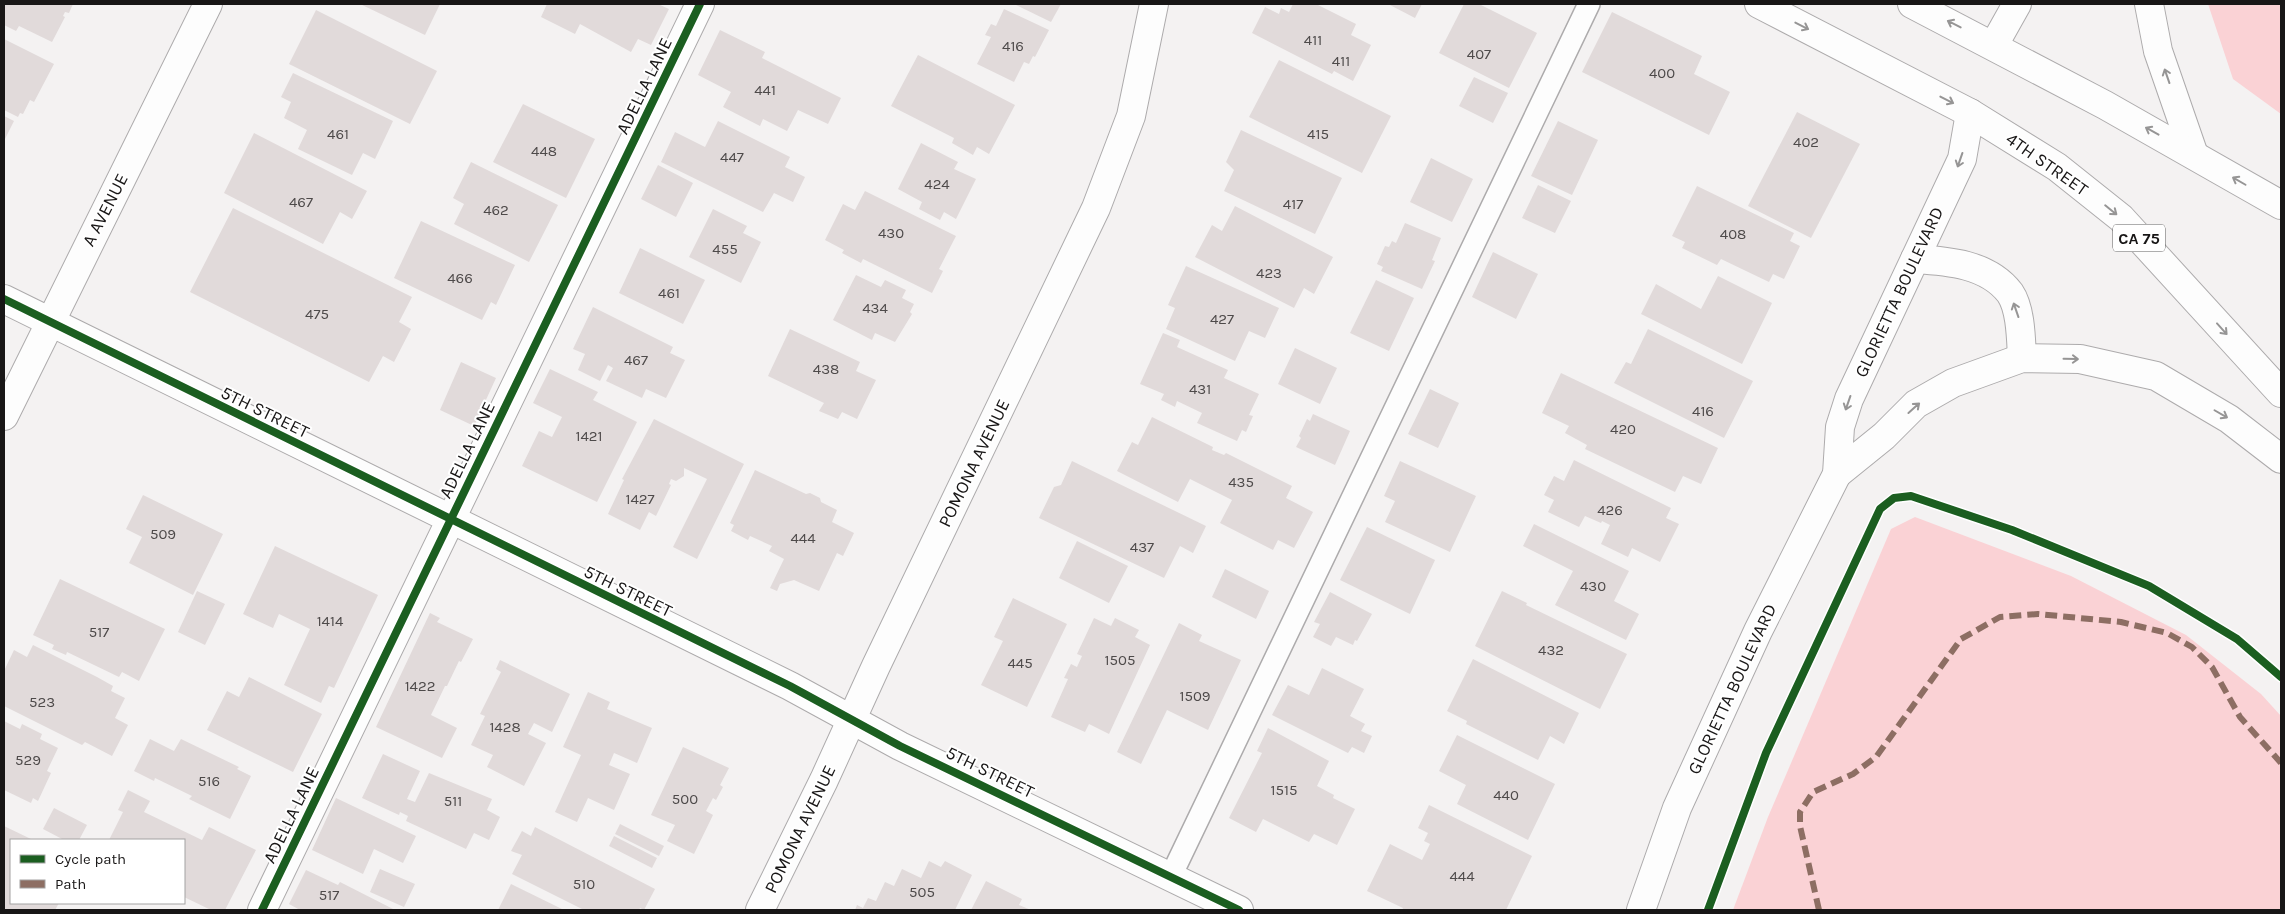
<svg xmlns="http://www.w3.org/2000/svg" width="2285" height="914" font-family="Karla,sans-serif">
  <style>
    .green { fill: #fad2d5 }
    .building { fill: #e1dada }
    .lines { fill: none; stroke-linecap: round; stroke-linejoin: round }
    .lane-casing { stroke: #adabac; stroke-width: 24 }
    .street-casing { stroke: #adabac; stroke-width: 30 }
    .secondary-casing { stroke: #adabac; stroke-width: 30 }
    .highway-casing { stroke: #adabac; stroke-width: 30 }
    .lane { stroke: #fdfdfd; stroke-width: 21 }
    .street { stroke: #fdfdfd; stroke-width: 28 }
    .secondary { stroke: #fdfdfd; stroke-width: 28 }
    .highway { stroke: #fdfdfd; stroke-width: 28 }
    .quiet { stroke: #8d6e63; stroke-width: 6; stroke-dasharray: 12 6; stroke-linecap: butt }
    .cycleway-casing { stroke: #fff; stroke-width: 11 }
    .cycleway { stroke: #1b5e20; stroke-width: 8 }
    .oneway { stroke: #969595 }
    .labels { text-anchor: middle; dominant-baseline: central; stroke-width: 4; stroke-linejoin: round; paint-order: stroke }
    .number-label { font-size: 15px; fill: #4e4a4a }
    .shield { fill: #fff; stroke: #5d5c5c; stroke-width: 1 }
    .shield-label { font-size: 16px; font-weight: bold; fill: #181616 }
    .street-label { font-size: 18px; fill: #181616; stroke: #fff }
  </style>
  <rect width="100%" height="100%" fill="#f4f2f2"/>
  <g class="green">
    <polygon points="2208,4 2281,4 2281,114 2233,79"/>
    <polygon points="1915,517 2071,576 2186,635 2261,694 2281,716 2281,910 1733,910 1768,817 1891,529"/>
  </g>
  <g class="building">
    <polygon points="4,4 73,4 69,13 65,12 63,16 65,17 52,42 19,26 16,31 4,25"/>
    <polygon points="360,4 440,4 425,35"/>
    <polygon points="547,4 658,4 669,9 651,45 638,39 631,52 580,24 575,34 541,17"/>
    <polygon points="1014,4 1061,4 1051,22"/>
    <polygon points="1293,4 1316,4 1356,24 1351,35 1371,45 1353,81 1334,71 1332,74 1252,33 1265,7 1279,14 1281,8 1289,12"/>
    <polygon points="1388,4 1422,4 1415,18"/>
    <polygon points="1464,4 1479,4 1537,33 1509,88 1439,53"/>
    <polygon points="1004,9 1049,30 1035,57 1033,56 1029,64 1024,62 1014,82 977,64 991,37 985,35 991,24 996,26"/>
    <polygon points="316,10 437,71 410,124 289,64"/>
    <polygon points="1612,12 1702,56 1694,74 1730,92 1709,135 1582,72"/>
    <polygon points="720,30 765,52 762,58 841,98 828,124 798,110 787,131 763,119 760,126 723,107 731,92 698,75"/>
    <polygon points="4,39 54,64 34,102 30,100 23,114 20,113 18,117 4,110"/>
    <polygon points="918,55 1015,105 989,154 977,147 973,155 952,143 954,138 891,106"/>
    <polygon points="1279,60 1391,116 1362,173 1249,117"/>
    <polygon points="293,73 393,121 375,159 363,153 352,175 298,149 307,130 284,118 291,102 281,97"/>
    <polygon points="1474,77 1508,93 1493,123 1459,106"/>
    <polygon points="523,104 595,139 566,198 493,162"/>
    <polygon points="1797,112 1860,144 1811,238 1748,206"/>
    <polygon points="4,116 14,121 4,141"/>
    <polygon points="718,121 790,157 785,167 805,177 793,202 774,193 763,212 661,162 675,132 705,147"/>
    <polygon points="1558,121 1598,140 1572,195 1531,176"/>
    <polygon points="1241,130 1342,178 1315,234 1224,191 1234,170 1226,162"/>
    <polygon points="254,133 367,191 352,219 340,212 323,244 224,193"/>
    <polygon points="921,143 958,162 954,169 976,179 956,219 944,212 940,220 919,209 922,202 898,189"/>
    <polygon points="1431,158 1473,179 1452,222 1410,202"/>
    <polygon points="471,162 558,205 529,262 454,224 464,204 453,198"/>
    <polygon points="658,165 693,183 676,217 641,199"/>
    <polygon points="1538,185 1571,201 1555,233 1522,218"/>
    <polygon points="1697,186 1794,233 1790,241 1800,246 1784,279 1773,274 1769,282 1721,259 1717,265 1682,248 1685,242 1672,236"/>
    <polygon points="865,191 956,236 939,269 943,271 932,293 863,259 861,263 842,253 844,250 825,240 843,204 855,210"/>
    <polygon points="1235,206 1333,257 1314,294 1304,288 1294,308 1195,257 1212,225 1222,231"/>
    <polygon points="233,208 412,297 399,322 411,329 394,362 383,356 369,382 190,292"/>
    <polygon points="713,209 747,226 743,233 761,242 741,283 689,257"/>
    <polygon points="421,221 515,265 496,305 491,302 482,320 394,278"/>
    <polygon points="1405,223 1441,238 1432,260 1435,261 1422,289 1381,271 1383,267 1377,264 1385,246 1389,247 1392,241 1396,243"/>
    <polygon points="640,248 705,280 683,324 619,293"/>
    <polygon points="1493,252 1538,274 1516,319 1472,297"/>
    <polygon points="1186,266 1279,308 1265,338 1249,331 1235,361 1166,329 1175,308 1168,305"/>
    <polygon points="856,275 881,287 885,280 906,290 902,298 914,304 910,312 912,314 895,342 875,333 872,340 833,320"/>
    <polygon points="1718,276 1772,303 1742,364 1641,314 1656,284 1701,309"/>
    <polygon points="1376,280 1414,298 1389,351 1350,333"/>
    <polygon points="593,307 673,347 670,353 685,360 666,398 646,389 642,398 606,381 613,368 608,365 600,381 578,370 585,354 573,349"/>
    <polygon points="790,329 860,362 856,371 876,380 857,419 842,412 838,419 819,411 824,403 768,376"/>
    <polygon points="1648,329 1753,381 1724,438 1614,383 1626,362 1631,364"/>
    <polygon points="1163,333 1180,340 1177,347 1228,370 1224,378 1259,394 1249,415 1253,416 1246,432 1242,430 1237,441 1197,423 1202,413 1177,401 1175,407 1161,400 1164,394 1140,384"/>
    <polygon points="1295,348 1337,368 1320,404 1278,384"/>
    <polygon points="461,362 496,378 474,426 440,410"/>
    <polygon points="550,369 598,392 593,400 637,422 597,502 522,466 539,431 552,437 562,417 533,403"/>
    <polygon points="1561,373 1718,448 1701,484 1683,476 1675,492 1585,449 1587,445 1565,433 1569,426 1542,413"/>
    <polygon points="1430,389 1459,403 1438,448 1408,434"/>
    <polygon points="1313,414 1350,431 1335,465 1296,447 1301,438 1299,436 1307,419 1310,421"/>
    <polygon points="1152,417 1213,447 1212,450 1224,455 1226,453 1292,486 1286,498 1313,512 1294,548 1278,540 1273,550 1220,523 1232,500 1190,479 1178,502 1117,471 1132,442 1138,445"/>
    <polygon points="654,419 744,464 697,559 673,547 707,479 684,468 684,476 676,481 671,479 669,484 671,485 656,516 649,512 640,530 608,514 624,480 622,479"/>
    <polygon points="1574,460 1671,508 1666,518 1679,524 1660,562 1632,548 1628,557 1601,544 1610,525 1602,521 1601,523 1585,516 1579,527 1548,512 1554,500 1544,495 1554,476 1564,481"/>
    <polygon points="1072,461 1206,526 1193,553 1180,546 1164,578 1039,518 1054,487 1061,485"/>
    <polygon points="1400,461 1476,496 1450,552 1385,522 1395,501 1384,496"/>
    <polygon points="755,470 806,494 810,493 820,498 821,502 837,510 832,522 854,533 843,556 837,553 819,591 794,580 780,584 777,591 770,588 784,559 769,551 772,546 750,536 748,540 731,531 734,525 730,523"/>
    <polygon points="143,495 223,534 193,595 129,563 142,537 126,529"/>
    <polygon points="1534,524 1629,571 1614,601 1639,614 1626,640 1555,605 1573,571 1523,546"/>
    <polygon points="1367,527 1435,560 1410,614 1340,580"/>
    <polygon points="1077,541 1128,566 1109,603 1059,578"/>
    <polygon points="275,546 378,595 334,688 329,686 321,703 284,685 310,629 279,614 273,628 243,614"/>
    <polygon points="1225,569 1269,591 1256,619 1212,597"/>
    <polygon points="60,579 165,629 139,681 122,672 119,677 67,652 66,655 52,649 54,645 33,635"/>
    <polygon points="197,591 225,604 205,645 178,632"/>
    <polygon points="1502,591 1527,603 1526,605 1627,654 1600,709 1475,646"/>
    <polygon points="1330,592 1372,614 1357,641 1355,640 1353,645 1336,637 1331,646 1313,637 1320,624 1314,622"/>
    <polygon points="1013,598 1067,624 1027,707 981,685 1003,641 994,637"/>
    <polygon points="430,613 440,618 437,622 473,639 461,662 459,661 447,686 445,686 431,715 457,728 442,758 376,727"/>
    <polygon points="1094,618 1111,626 1115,618 1139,630 1135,637 1150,645 1109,734 1089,724 1085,732 1051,717 1068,679 1064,678 1071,664 1077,667 1082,656 1077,654"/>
    <polygon points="1179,623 1202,635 1199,641 1241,660 1208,730 1167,710 1141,764 1117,752"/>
    <polygon points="33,645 97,677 113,686 111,691 125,698 115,718 128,725 112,756 85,742 82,745 4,706 4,671 14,650 27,657"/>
    <polygon points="1473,659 1579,713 1564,744 1550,736 1538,760 1466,724 1467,721 1447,711"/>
    <polygon points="500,660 570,694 552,732 534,723 528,734 546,743 524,786 487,767 493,755 471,745 485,716 480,714 501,672 496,669"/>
    <polygon points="1322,668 1364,689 1350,716 1365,724 1361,731 1372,736 1364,753 1352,747 1348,753 1272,715 1288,685 1309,695"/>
    <polygon points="249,677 322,714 293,772 207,730 227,691 239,697"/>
    <polygon points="588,692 610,702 607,709 652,728 637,763 614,753 609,765 630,774 614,810 588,798 577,822 555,812 581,755 563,747"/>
    <polygon points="4,721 20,729 22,724 42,734 40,739 58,748 47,771 51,773 38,801 33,798 31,803 4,790"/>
    <polygon points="1268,728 1329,761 1317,786 1334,795 1333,798 1355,809 1337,845 1314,834 1309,842 1263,819 1256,832 1229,818 1262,753 1257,751"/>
    <polygon points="1457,735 1555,784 1528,840 1457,804 1466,785 1439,771"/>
    <polygon points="150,739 174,751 181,739 239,767 237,769 251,776 230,819 189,799 192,796 155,778 154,781 134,771"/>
    <polygon points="683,747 729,768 720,785 723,787 716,800 713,798 706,811 713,815 694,854 667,841 675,825 651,815"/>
    <polygon points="383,754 420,771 407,799 415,802 429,773 492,799 487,810 500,817 489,840 474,833 466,849 406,821 408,816 400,812 399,815 362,798"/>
    <polygon points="128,790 150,801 144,812 202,840 209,827 256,850 225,910 211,910 184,897 184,840 109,840 123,812 118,810"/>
    <polygon points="336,798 416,836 403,863 374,849 363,874 312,850"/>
    <polygon points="1429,805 1532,856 1506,910 1402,910 1403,908 1367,891 1390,844 1422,860 1430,844 1424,841 1428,833 1418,828"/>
    <polygon points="54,808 87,825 79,840 64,840 43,829"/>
    <polygon points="620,824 664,846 659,856 615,834"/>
    <polygon points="4,826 33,840 11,840 11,903 59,903 55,910 4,910"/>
    <polygon points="535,827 655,889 644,910 640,908 639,910 584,910 512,874 522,855 511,851 522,831 531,836"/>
    <polygon points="614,836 657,858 652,868 609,846"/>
    <polygon points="929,861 941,867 945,861 972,875 955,910 855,910 857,905 863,908 868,898 876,901 885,882 894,886 902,869 921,878"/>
    <polygon points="380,869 415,884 404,907 370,892"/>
    <polygon points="306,870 338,885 340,882 395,910 300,910 289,904"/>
    <polygon points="986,881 1022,899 1019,905 1031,910 971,910"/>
    <polygon points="511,884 564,910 498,910"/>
  </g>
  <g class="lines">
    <g class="lane-casing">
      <polyline id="lane" points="1171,876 1589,4"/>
    </g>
    <g class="street-casing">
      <g id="street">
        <polyline points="4,299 790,686 900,746 1239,910"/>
        <polyline points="4,416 208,4"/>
        <polyline points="262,910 700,4"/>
      </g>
    </g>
    <g class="secondary-casing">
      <g id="secondary">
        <polyline points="2149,4 2158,51 2194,155"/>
        <polyline points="1994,45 2017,4"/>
        <path d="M 1915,259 C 1948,261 1988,264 2010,293 C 2021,309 2021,340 2022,358"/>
        <polyline points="1837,474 1884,436 1916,404 1953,383 2022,358 2080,359 2156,376 2229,419 2281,459"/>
        <polyline points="760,910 824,780 876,666 1096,208 1131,116 1154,4"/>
        <polyline points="1641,910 1677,808 1758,631 1837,474 1840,427 1849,399 1962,159 1970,113"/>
      </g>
    </g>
    <g class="highway-casing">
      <g id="highway">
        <polyline points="1759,4 1970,113 2057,167 2121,218 2281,393"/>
        <polyline points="1912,4 2105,105 2281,205"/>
      </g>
    </g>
    <use href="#lane" class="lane"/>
    <use href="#street" class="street"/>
    <use href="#secondary" class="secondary"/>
    <use href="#highway" class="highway"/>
    <polyline class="quiet" points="1819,910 1800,826 1800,812 1813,792 1853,774 1876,757 1961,639 2000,617 2038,614 2121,622 2167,633 2192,647 2212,667 2240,717 2281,763"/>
    <g class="cycleway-casing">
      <g id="cycleway">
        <polyline points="4,299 790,686 900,746 1239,910"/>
        <polyline points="262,910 700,4"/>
        <polyline points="1708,910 1766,753 1880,509 1894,498 1911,496 2012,530 2149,586 2237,639 2281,677"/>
      </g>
    </g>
    <use href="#cycleway" class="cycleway"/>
  </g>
  <defs><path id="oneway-shaft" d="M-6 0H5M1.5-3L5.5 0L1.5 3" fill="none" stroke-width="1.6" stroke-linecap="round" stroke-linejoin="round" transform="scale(1.25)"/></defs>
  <g class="oneway">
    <use href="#oneway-shaft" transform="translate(1954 24) rotate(-153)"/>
    <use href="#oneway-shaft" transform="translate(1802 26) rotate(27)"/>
    <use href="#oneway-shaft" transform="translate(2167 76) rotate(-109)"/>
    <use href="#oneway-shaft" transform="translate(1947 100) rotate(27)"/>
    <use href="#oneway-shaft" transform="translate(2152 131) rotate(-151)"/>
    <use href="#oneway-shaft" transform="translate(1960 160) rotate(109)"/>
    <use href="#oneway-shaft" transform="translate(2239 181) rotate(-150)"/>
    <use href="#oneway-shaft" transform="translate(2111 210) rotate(39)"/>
    <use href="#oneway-shaft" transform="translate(2016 310) rotate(-109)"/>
    <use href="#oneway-shaft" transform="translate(2222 329) rotate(48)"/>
    <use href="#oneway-shaft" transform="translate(2071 359) rotate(1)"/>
    <use href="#oneway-shaft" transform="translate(1848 403) rotate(109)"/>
    <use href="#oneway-shaft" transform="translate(1914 408) rotate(-42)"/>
    <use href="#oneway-shaft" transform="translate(2221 414) rotate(30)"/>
  </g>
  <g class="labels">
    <g class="number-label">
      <text x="1313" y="40">411</text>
      <text x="1013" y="46">416</text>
      <text x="1479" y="54">407</text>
      <text x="1341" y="61">411</text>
      <text x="1662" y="73">400</text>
      <text x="765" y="90">441</text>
      <text x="338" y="134">461</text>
      <text x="1318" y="134">415</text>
      <text x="1806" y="142">402</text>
      <text x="544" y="151">448</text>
      <text x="732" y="157">447</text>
      <text x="937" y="184">424</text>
      <text x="301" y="202">467</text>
      <text x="1293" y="204">417</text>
      <text x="496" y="210">462</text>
      <text x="891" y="233">430</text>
      <text x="1733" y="234">408</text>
      <text x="725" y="249">455</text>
      <text x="1269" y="273">423</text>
      <text x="460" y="278">466</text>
      <text x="669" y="293">461</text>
      <text x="875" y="308">434</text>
      <text x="317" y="314">475</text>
      <text x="1222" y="319">427</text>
      <text x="636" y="360">467</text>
      <text x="826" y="369">438</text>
      <text x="1200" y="389">431</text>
      <text x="1703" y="411">416</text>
      <text x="1623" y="429">420</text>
      <text x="589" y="436">1421</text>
      <text x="1241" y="482">435</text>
      <text x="640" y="499">1427</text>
      <text x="1610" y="510">426</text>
      <text x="163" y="534">509</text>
      <text x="803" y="538">444</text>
      <text x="1142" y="547">437</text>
      <text x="1593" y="586">430</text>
      <text x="330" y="621">1414</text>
      <text x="99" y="632">517</text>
      <text x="1551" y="650">432</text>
      <text x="1120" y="660">1505</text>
      <text x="1020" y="663">445</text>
      <text x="420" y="686">1422</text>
      <text x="1195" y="696">1509</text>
      <text x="42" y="702">523</text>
      <text x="505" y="727">1428</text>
      <text x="28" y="760">529</text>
      <text x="209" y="781">516</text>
      <text x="1284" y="790">1515</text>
      <text x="1506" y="795">440</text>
      <text x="685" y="799">500</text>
      <text x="453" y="801">511</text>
      <text x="1462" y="876">444</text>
      <text x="584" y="884">510</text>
      <text x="922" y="892">505</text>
      <text x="329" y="895">517</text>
    </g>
    <rect class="shield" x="2113" y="224.5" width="52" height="27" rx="4"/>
    <g class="shield-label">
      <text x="2139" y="238">CA 75</text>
    </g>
    <g class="street-label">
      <text transform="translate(644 86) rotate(-64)">ADELLA LANE</text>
      <text transform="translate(2047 164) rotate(35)">4TH STREET</text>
      <text transform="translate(105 210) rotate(-63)">A AVENUE</text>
      <text transform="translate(1899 292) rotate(-65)">GLORIETTA BOULEVARD</text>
      <text transform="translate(265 412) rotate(26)">5TH STREET</text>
      <text transform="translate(467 450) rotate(-64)">ADELLA LANE</text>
      <text transform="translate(974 463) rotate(-64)">POMONA AVENUE</text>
      <text transform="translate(628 591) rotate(26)">5TH STREET</text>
      <text transform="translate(1732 689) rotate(-65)">GLORIETTA BOULEVARD</text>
      <text transform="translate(990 772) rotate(26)">5TH STREET</text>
      <text transform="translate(291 815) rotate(-64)">ADELLA LANE</text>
      <text transform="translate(800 829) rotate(-64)">POMONA AVENUE</text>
    </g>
  </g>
  <rect width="2285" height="914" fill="none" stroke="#181616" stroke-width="10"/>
  <rect x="10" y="839" width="175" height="65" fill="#ffffff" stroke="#a3a2a2"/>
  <rect x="20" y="855" width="25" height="8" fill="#1b5e20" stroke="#a3a2a2"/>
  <text x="55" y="864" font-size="15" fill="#181616">Cycle path</text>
  <rect x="20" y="880" width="25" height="8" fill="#8d6e63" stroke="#a3a2a2"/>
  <text x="55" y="889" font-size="15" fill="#181616">Path</text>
</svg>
